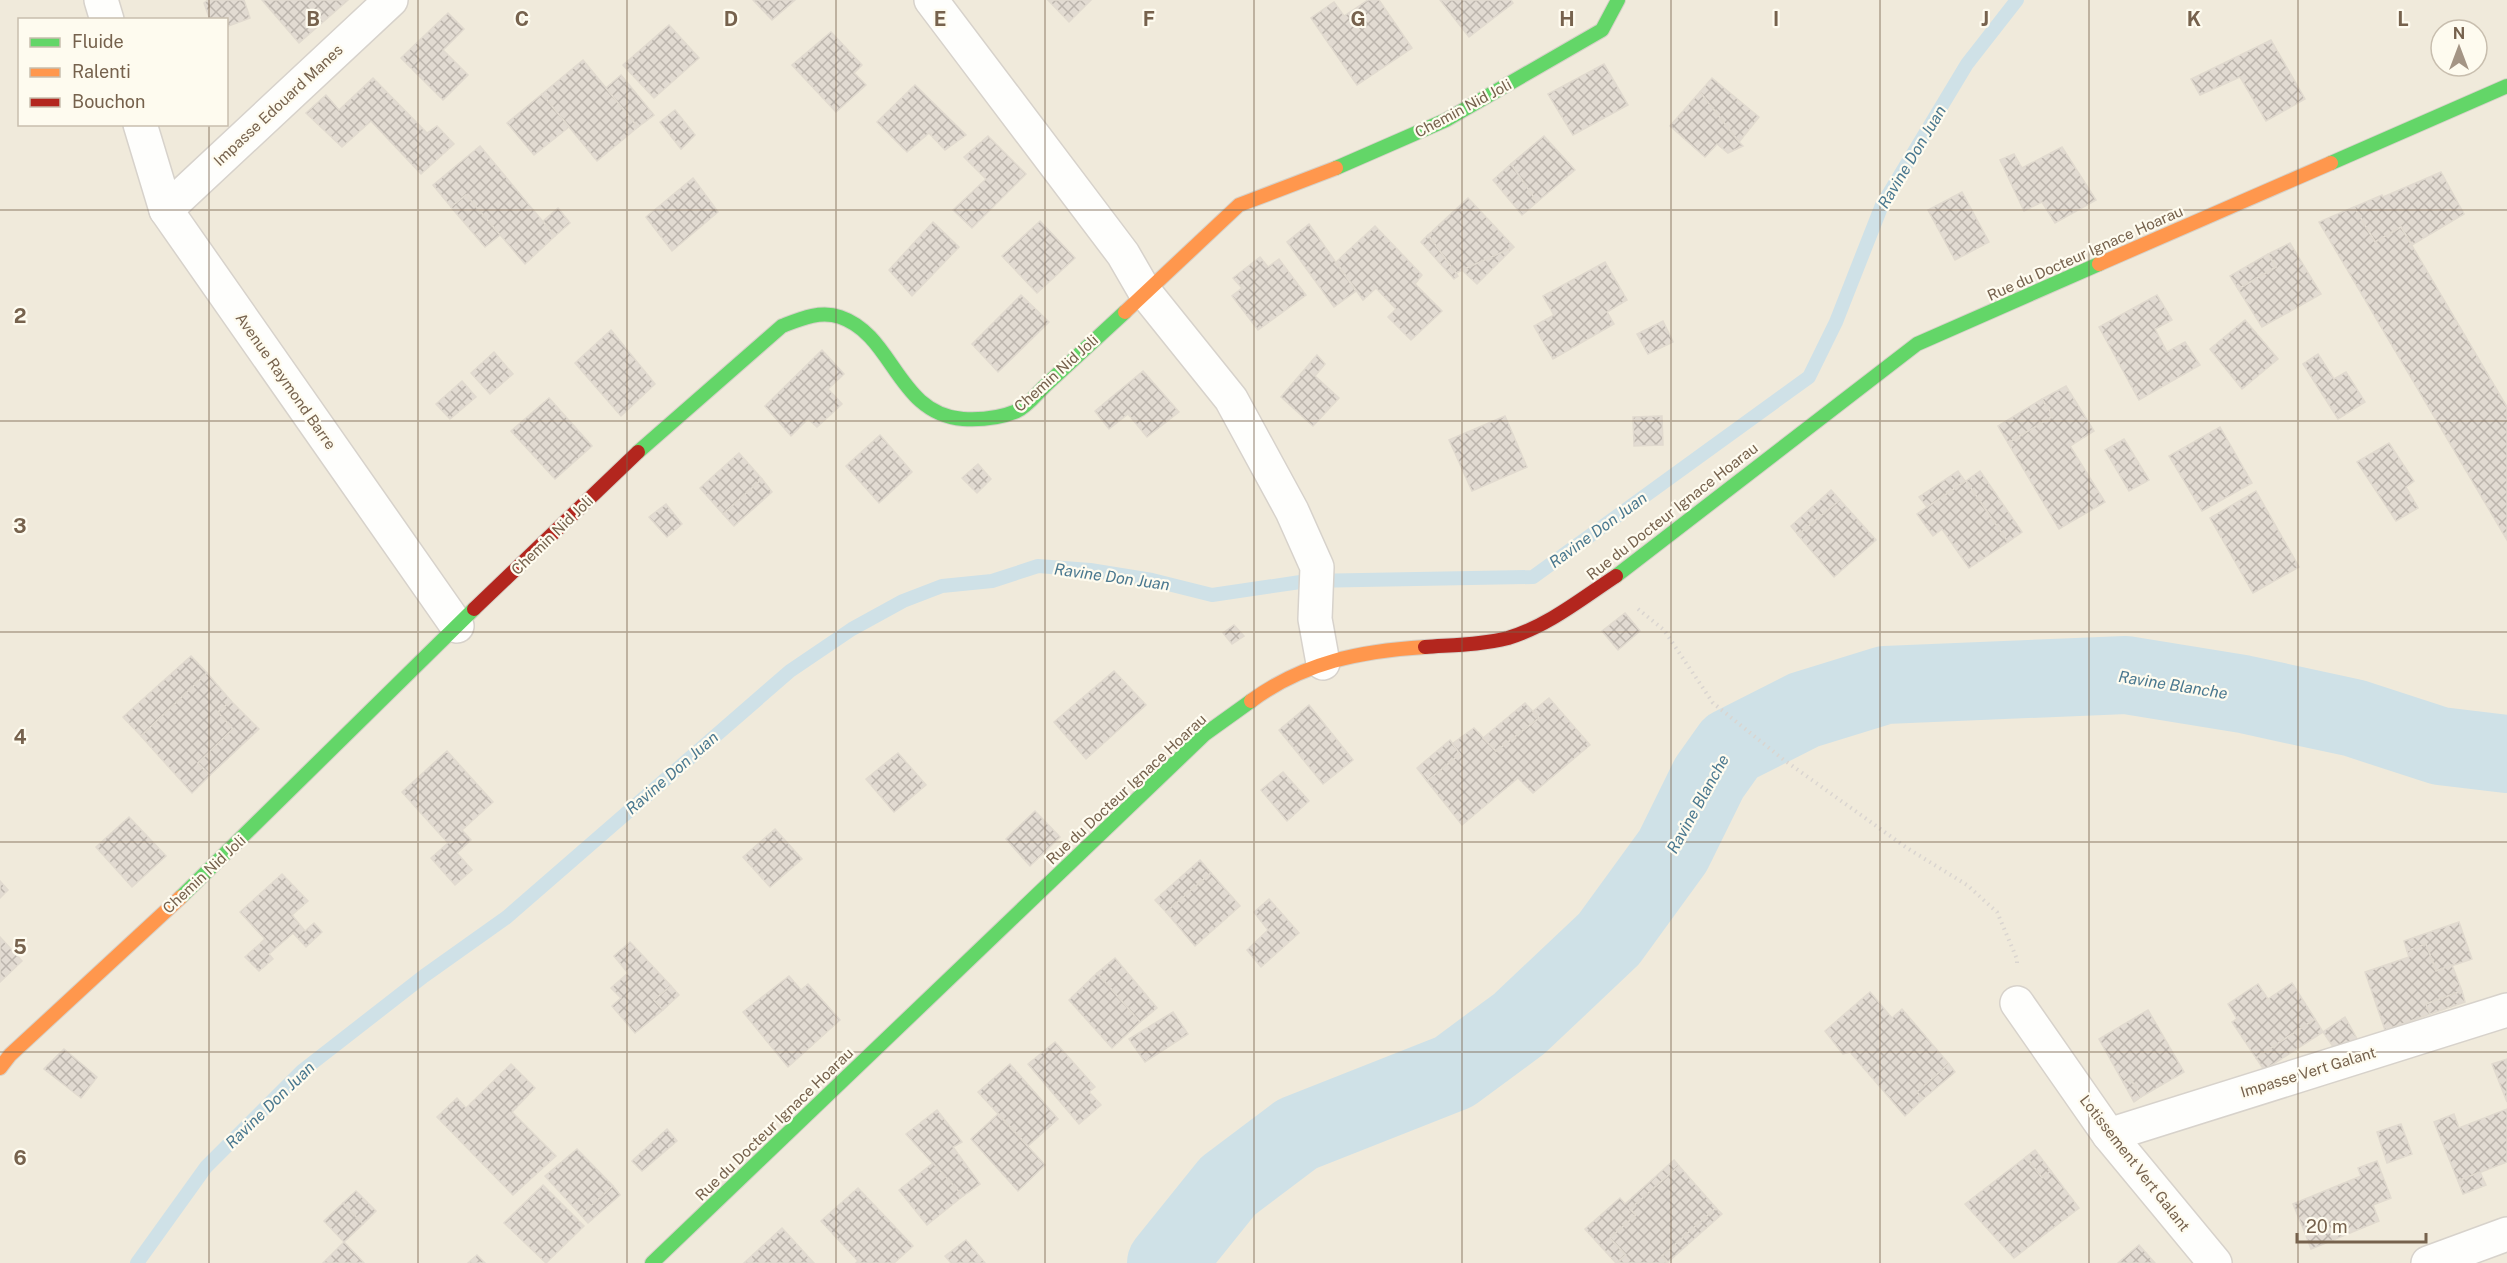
<svg xmlns="http://www.w3.org/2000/svg" width="2507" height="1263" font-family="'Public Sans',sans-serif">
  <style>
    .residential { fill: #f0eadb; fill-rule: evenodd }
    .lines { fill: none; stroke-linecap: round; stroke-linejoin: round }
    .stream { stroke: #cfe1e7; stroke-width: 14 }
    .river { stroke: #cfe1e7; stroke-width: 78 }
    .building { fill: url(#building-cross-hatch); stroke: #e1dacf; stroke-width: 1.5 }
    .street-casing { stroke: #d7d2cb; stroke-width: 36 }
    .fast-casing { stroke: #d6d1c8; stroke-width: 16 }
    .slow-casing { stroke: #d6d1c8; stroke-width: 16 }
    .jam-casing { stroke: #d6d1c8; stroke-width: 16 }
    .path { stroke: #dad5d0; stroke-width: 4; stroke-dasharray: 1.5 4.5; stroke-linecap: butt }
    .street { stroke: #fefefc; stroke-width: 33 }
    .fast { stroke: #63d668; stroke-width: 14 }
    .slow { stroke: #ff974d; stroke-width: 14 }
    .jam { stroke: #b3261e; stroke-width: 14 }
    .grid { fill: none; stroke: #76624d; stroke-width: 1.5; stroke-opacity: 0.55 }
    .labels { text-anchor: middle; dominant-baseline: central; stroke-width: 4.5; stroke-linejoin: round; paint-order: stroke }
    .street-label { font-size: 15px; fill: #76624d; stroke: #fefbef }
    .water-label { font-size: 16px; font-style: italic; fill: #4a788f; stroke: #fefbef }
    .grid-label { font-size: 20px; text-anchor: middle; font-weight: bold; fill: #76624d; stroke: #fefbef; stroke-width: 4.5; stroke-linejoin: round; paint-order: stroke }
  </style>
  <defs>
    <pattern id="building-cross-hatch" width="8" height="8" patternUnits="userSpaceOnUse" patternTransform="scale(1.5)"><rect width="8" height="8" fill="#e2dbd2"/><path d="M0 0l8 8M0 8l8-8" fill="none" stroke="#bcb5ad"/></pattern>
  </defs>
  <rect width="100%" height="100%" fill="#f8f5ed"/>
  <path class="residential" d="M 0,0 L 2507,0 L 2507,1263 L 0,1263 ZM 20,20 L 226,20 L 226,124 L 20,124 ZM 2441,30 L 2477,30 L 2477,66 L 2441,66 Z"/>
  <g class="lines">
    <polyline class="stream" points="137,1263 206,1167 302,1071 424,976 507,917 790,671 852,629 903,601 942,586 992,581 1038,566 1090,570 1152,580 1212,595 1307,581 1533,577 1809,377 1836,322 1882,205 1967,64 2017,0"/>
    <polyline class="river" points="1166,1263 1228,1186 1297,1134 1454,1072 1519,1024 1609,939 1673,851 1709,778 1731,747 1804,710 1885,685 2126,675 2243,694 2354,718 2440,746 2507,754"/>
  </g>
  <g class="building">
    <polygon points="208,0 244,0 250,18 226,27 226,20 210,20 204,3"/>
    <polygon points="262,0 348,0 299,43"/>
    <polygon points="753,0 795,0 772,20"/>
    <polygon points="1048,0 1091,0 1069,22"/>
    <polygon points="1368,0 1379,0 1412,48 1357,85 1311,18 1334,2 1344,16"/>
    <polygon points="1440,0 1511,0 1513,3 1469,37"/>
    <polygon points="448,13 464,29 443,50 468,75 443,100 401,58"/>
    <polygon points="669,25 699,58 654,98 623,65"/>
    <polygon points="831,32 862,65 854,73 866,85 836,112 792,65"/>
    <polygon points="2271,40 2305,99 2266,121 2240,77 2200,95 2191,79"/>
    <polygon points="583,60 638,127 597,161 542,94"/>
    <polygon points="1604,64 1628,105 1573,135 1548,94"/>
    <polygon points="621,75 654,115 638,127 606,88"/>
    <polygon points="373,78 427,133 437,126 454,144 421,174 371,121 342,147 306,113 326,95 339,110"/>
    <polygon points="1712,78 1759,117 1739,142 1700,92"/>
    <polygon points="915,85 966,135 945,150 929,133 907,152 877,122"/>
    <polygon points="1700,92 1739,142 1743,146 1728,153 1717,144 1705,157 1670,126"/>
    <polygon points="542,94 569,127 534,155 507,123"/>
    <polygon points="675,110 695,135 681,149 660,122"/>
    <polygon points="988,136 1026,174 972,228 953,210 986,179 964,157"/>
    <polygon points="1544,136 1575,170 1537,202 1511,164"/>
    <polygon points="480,146 555,236 525,264 466,195 451,207 433,185"/>
    <polygon points="2062,147 2096,200 2055,223 2042,202 2024,211 2000,160 2014,154 2022,168"/>
    <polygon points="1511,164 1537,202 1522,215 1493,180"/>
    <polygon points="2441,172 2464,214 2412,245 2401,227 2375,242 2354,207 2382,195 2383,197"/>
    <polygon points="693,178 718,212 672,251 646,217"/>
    <polygon points="1962,192 1989,242 1955,260 1928,210"/>
    <polygon points="466,195 500,235 485,247 451,207"/>
    <polygon points="1468,198 1514,247 1456,273 1428,235"/>
    <polygon points="2354,207 2375,242 2401,227 2507,407 2507,540 2319,222"/>
    <polygon points="558,208 570,223 555,236 543,221"/>
    <polygon points="1040,221 1075,258 1037,293 1002,256"/>
    <polygon points="933,222 959,247 912,296 889,270"/>
    <polygon points="1309,224 1356,291 1334,307 1287,242"/>
    <polygon points="1375,226 1422,275 1415,284 1442,311 1411,340 1388,317 1396,309 1376,288 1363,300 1336,262"/>
    <polygon points="1428,235 1458,276 1454,279 1421,242"/>
    <polygon points="2290,243 2321,294 2262,327 2238,289 2276,267 2268,254"/>
    <polygon points="1514,247 1477,284 1462,270"/>
    <polygon points="2268,254 2276,267 2238,289 2230,276"/>
    <polygon points="1260,257 1268,267 1279,259 1306,295 1258,330 1232,296 1242,288 1233,278"/>
    <polygon points="1605,262 1627,300 1607,312 1614,324 1553,359 1534,326 1554,315 1543,296"/>
    <polygon points="1021,295 1049,322 998,372 972,344"/>
    <polygon points="2157,295 2172,320 2155,329 2167,352 2185,342 2200,365 2139,400 2099,327"/>
    <polygon points="2245,320 2278,359 2242,389 2210,349"/>
    <polygon points="1663,321 1673,342 1648,354 1637,334"/>
    <polygon points="611,330 655,384 621,416 575,363"/>
    <polygon points="822,350 844,374 828,389 842,404 817,427 808,419 791,436 765,406"/>
    <polygon points="494,352 513,374 490,394 471,373"/>
    <polygon points="2318,354 2334,379 2346,372 2365,402 2338,419 2303,364"/>
    <polygon points="1317,355 1325,364 1315,376 1339,398 1313,426 1281,397"/>
    <polygon points="1143,371 1179,412 1147,437 1128,414 1109,429 1095,411"/>
    <polygon points="462,381 476,397 450,419 436,404"/>
    <polygon points="2066,386 2094,431 2070,446 2105,502 2059,529 2008,443 2053,416 2042,399"/>
    <polygon points="549,398 592,446 555,479 511,431"/>
    <polygon points="2042,399 2053,416 2008,443 1998,426"/>
    <polygon points="1505,416 1527,467 1472,491 1449,440"/>
    <polygon points="1662,416 1663,445 1634,446 1633,417"/>
    <polygon points="2220,427 2252,483 2202,511 2169,456"/>
    <polygon points="880,435 912,472 879,503 846,466"/>
    <polygon points="2124,439 2149,480 2129,491 2105,450"/>
    <polygon points="2389,443 2414,481 2406,487 2418,508 2396,521 2357,462"/>
    <polygon points="739,453 762,479 723,514 700,488"/>
    <polygon points="978,464 991,479 977,493 962,478"/>
    <polygon points="1958,471 1965,481 1927,507 1919,497"/>
    <polygon points="1980,471 2022,532 2008,542 1966,481"/>
    <polygon points="762,479 772,492 734,526 723,514"/>
    <polygon points="1966,481 2008,542 1969,568 1942,529 1933,536 1917,514"/>
    <polygon points="1831,490 1840,500 1798,535 1791,526"/>
    <polygon points="2256,491 2299,567 2253,593 2210,518"/>
    <polygon points="1840,500 1876,540 1834,577 1798,535"/>
    <polygon points="666,504 682,524 667,537 649,517"/>
    <polygon points="1625,613 1640,631 1618,650 1602,631"/>
    <polygon points="1234,625 1244,636 1232,644 1223,633"/>
    <polygon points="191,656 207,673 141,736 123,717"/>
    <polygon points="1114,671 1146,705 1086,759 1054,722"/>
    <polygon points="207,673 231,701 218,712 233,729 198,763 210,775 192,793 141,736"/>
    <polygon points="1549,698 1590,745 1533,793 1518,778 1462,825 1427,781 1460,754 1452,744 1474,728 1496,751 1539,718 1533,711"/>
    <polygon points="231,701 259,729 210,775 198,763 233,729 218,712"/>
    <polygon points="1525,703 1539,718 1496,751 1483,738"/>
    <polygon points="1309,705 1353,760 1323,784 1279,730"/>
    <polygon points="1450,740 1460,754 1427,781 1417,768"/>
    <polygon points="447,751 493,802 462,830 471,840 457,853 472,870 455,885 431,858 448,843 402,792"/>
    <polygon points="898,753 926,785 894,812 866,779"/>
    <polygon points="1283,772 1309,801 1287,821 1261,790"/>
    <polygon points="1035,811 1060,837 1030,866 1006,839"/>
    <polygon points="129,817 166,856 132,887 96,847"/>
    <polygon points="775,829 802,859 770,887 743,857"/>
    <polygon points="1200,860 1211,873 1166,912 1155,900"/>
    <polygon points="1211,873 1240,906 1195,946 1166,912"/>
    <polygon points="282,874 308,901 292,915 305,931 314,923 322,932 306,947 293,933 269,954 273,959 259,971 245,957 265,939 240,912"/>
    <polygon points="0,881 8,890 0,898"/>
    <polygon points="1269,899 1299,933 1261,967 1247,950 1268,930 1254,912"/>
    <polygon points="2459,922 2472,959 2436,971 2426,944 2407,951 2404,941"/>
    <polygon points="0,937 22,961 0,982"/>
    <polygon points="630,942 671,986 654,1000 663,1010 635,1033 612,1006 621,998 611,988 628,973 614,956"/>
    <polygon points="2426,944 2436,971 2452,965 2462,991 2426,1004 2430,1014 2385,1030 2365,972 2409,957 2407,951"/>
    <polygon points="1115,958 1157,1008 1140,1022 1097,973"/>
    <polygon points="1097,973 1140,1022 1112,1048 1069,1000"/>
    <polygon points="789,976 801,990 808,984 840,1020 788,1067 743,1012"/>
    <polygon points="2292,983 2315,1019 2256,1058 2232,1022 2237,1019 2228,1004 2258,984 2268,999"/>
    <polygon points="671,986 679,995 663,1010 654,1000"/>
    <polygon points="2462,991 2465,1002 2430,1014 2426,1004"/>
    <polygon points="1870,992 1892,1018 1902,1009 1949,1064 1917,1092 1923,1099 1905,1116 1850,1052 1843,1054 1825,1031"/>
    <polygon points="2148,1010 2184,1072 2141,1097 2130,1078 2123,1082 2099,1039"/>
    <polygon points="1173,1012 1188,1034 1145,1062 1129,1039"/>
    <polygon points="2345,1017 2360,1044 2340,1057 2323,1032"/>
    <polygon points="2315,1019 2323,1032 2264,1070 2256,1058"/>
    <polygon points="1055,1042 1095,1087 1089,1092 1101,1105 1079,1124 1028,1064"/>
    <polygon points="64,1049 97,1077 81,1098 44,1069"/>
    <polygon points="2507,1059 2507,1102 2492,1064"/>
    <polygon points="511,1064 535,1088 512,1112 556,1156 513,1195 437,1117 457,1098 466,1108"/>
    <polygon points="1010,1064 1058,1119 1028,1146 978,1092"/>
    <polygon points="1949,1064 1955,1072 1923,1099 1917,1092"/>
    <polygon points="2130,1078 2141,1097 2134,1102 2123,1082"/>
    <polygon points="2507,1109 2507,1162 2458,1181 2434,1122 2454,1114 2459,1128"/>
    <polygon points="937,1110 962,1142 953,1147 980,1184 963,1196 906,1134"/>
    <polygon points="998,1114 1045,1165 1018,1191 971,1139"/>
    <polygon points="2401,1124 2412,1154 2387,1163 2377,1132"/>
    <polygon points="667,1129 677,1141 642,1171 632,1161"/>
    <polygon points="577,1149 613,1186 581,1215 545,1176"/>
    <polygon points="2035,1150 2051,1171 2042,1178 2026,1157"/>
    <polygon points="2026,1157 2042,1178 2051,1171 2079,1208 2014,1258 1965,1204"/>
    <polygon points="1674,1160 1679,1166 1630,1209 1636,1215 1610,1238 1626,1255 1616,1263 1585,1229 1620,1198 1625,1204"/>
    <polygon points="2377,1161 2391,1198 2373,1205 2379,1221 2333,1240 2327,1224 2305,1233 2293,1204 2361,1176 2358,1168"/>
    <polygon points="933,1163 963,1196 927,1225 899,1190"/>
    <polygon points="1679,1166 1716,1208 1662,1256 1667,1263 1617,1263 1626,1255 1610,1238 1636,1215 1630,1209"/>
    <polygon points="2480,1172 2486,1185 2463,1194 2458,1181"/>
    <polygon points="543,1185 584,1226 546,1263 504,1223"/>
    <polygon points="613,1186 620,1195 588,1223 581,1215"/>
    <polygon points="858,1188 913,1246 894,1263 856,1263 858,1261 821,1221"/>
    <polygon points="356,1191 376,1211 363,1224 343,1203"/>
    <polygon points="343,1203 363,1224 344,1242 324,1221"/>
    <polygon points="1716,1208 1722,1214 1668,1262 1662,1256"/>
    <polygon points="2327,1224 2333,1240 2311,1249 2305,1233"/>
    <polygon points="782,1228 814,1263 744,1263"/>
    <polygon points="966,1240 985,1263 951,1263 945,1256"/>
    <polygon points="344,1242 364,1263 323,1263"/>
    <polygon points="2139,1245 2155,1263 2118,1263"/>
    <polygon points="477,1255 485,1263 468,1263"/>
  </g>
  <g class="lines">
    <g class="street-casing">
      <g id="street">
        <polyline points="101,0 107,20"/>
        <polyline points="931,0 1123,254 1145,292 1231,399 1292,511 1317,567 1315,619 1323,663"/>
        <polyline points="140,124 166,210 457,626"/>
        <polyline points="166,210 391,0"/>
        <polyline points="2017,1003 2109,1135 2215,1263"/>
        <polyline points="2109,1135 2507,1010"/>
        <polyline points="2428,1263 2507,1234"/>
      </g>
    </g>
    <g class="fast-casing">
      <g id="fast">
        <polyline points="2331,163 2507,86"/>
        <polyline points="1336,168 1446,120 1602,30 1618,0"/>
        <path d="M 638,452 L 782,326 C 800,319 820,310 840,317 C 894,335 897,414 963,419 C 980,420 1000,418 1017,411 C 1028,406 1038,392 1047,384 C 1073,360 1099,336 1125,312"/>
        <polyline points="1616,576 1917,344 2099,264"/>
        <polyline points="181,897 474,609"/>
        <polyline points="652,1263 1205,734 1251,701"/>
      </g>
    </g>
    <g class="slow-casing">
      <g id="slow">
        <polyline points="2099,264 2331,163"/>
        <polyline points="1125,312 1239,205 1336,168"/>
        <path d="M 1251,701 C 1304,662 1361,651 1425,647"/>
        <polyline points="0,1068 10,1055 181,897"/>
      </g>
    </g>
    <g class="jam-casing">
      <g id="jam">
        <polyline points="474,609 638,452"/>
        <path d="M 1425,647 C 1452,645 1481,645 1508,638 C 1548,626 1581,599 1616,576"/>
      </g>
    </g>
    <polyline class="path" points="1638,609 1664,630 1713,703 1784,760 1907,848 1967,885 1997,912 2017,959 2017,966"/>
    <use href="#street" class="street"/>
    <use href="#fast" class="fast"/>
    <use href="#slow" class="slow"/>
    <use href="#jam" class="jam"/>
  </g>
  <path class="grid" d="M 209,0 L 209,20M 418,0 L 418,1263M 627,0 L 627,1263M 836,0 L 836,1263M 1045,0 L 1045,1263M 1254,0 L 1254,1263M 1462,0 L 1462,1263M 1671,0 L 1671,1263M 1880,0 L 1880,1263M 2089,0 L 2089,1263M 2298,0 L 2298,1263M 209,124 L 209,1263M 0,210 L 2507,210M 0,421 L 2507,421M 0,632 L 2507,632M 0,842 L 2507,842M 0,1052 L 2507,1052"/>
  <g class="labels">
    <g class="street-label">
      <text transform="translate(278 105) rotate(-43)">Impasse Edouard Manes</text>
      <text transform="translate(1463 108) rotate(-28)">Chemin Nid Joli</text>
      <text transform="translate(2085 253) rotate(-24)">Rue du Docteur Ignace Hoarau</text>
      <text transform="translate(1056 373) rotate(-42)">Chemin Nid Joli</text>
      <text transform="translate(286 381) rotate(55)">Avenue Raymond Barre</text>
      <text transform="translate(1672 511) rotate(-38)">Rue du Docteur Ignace Hoarau</text>
      <text transform="translate(552 535) rotate(-44)">Chemin Nid Joli</text>
      <text transform="translate(1126 789) rotate(-43)">Rue du Docteur Ignace Hoarau</text>
      <text transform="translate(204 874) rotate(-43)">Chemin Nid Joli</text>
      <text transform="translate(2308 1072) rotate(-17)">Impasse Vert Galant</text>
      <text transform="translate(774 1124) rotate(-44)">Rue du Docteur Ignace Hoarau</text>
      <text transform="translate(2135 1163) rotate(52)">Lotissement Vert Galant</text>
    </g>
    <g class="water-label">
      <text transform="translate(1912 157) rotate(-59)">Ravine Don Juan</text>
      <text transform="translate(1598 530) rotate(-36)">Ravine Don Juan</text>
      <text transform="translate(1112 577) rotate(8)">Ravine Don Juan</text>
      <text transform="translate(2173 685) rotate(9)">Ravine Blanche</text>
      <text transform="translate(672 773) rotate(-41)">Ravine Don Juan</text>
      <text transform="translate(1698 804) rotate(-61)">Ravine Blanche</text>
      <text transform="translate(270 1105) rotate(-44)">Ravine Don Juan</text>
    </g>
  </g>
  <g class="grid-label">
    <text x="313" y="26">B</text>
    <text x="522" y="26">C</text>
    <text x="731" y="26">D</text>
    <text x="940" y="26">E</text>
    <text x="1149" y="26">F</text>
    <text x="1358" y="26">G</text>
    <text x="1567" y="26">H</text>
    <text x="1776" y="26">I</text>
    <text x="1985" y="26">J</text>
    <text x="2194" y="26">K</text>
    <text x="2403" y="26">L</text>
    <text x="20" y="323">2</text>
    <text x="20" y="533">3</text>
    <text x="20" y="744">4</text>
    <text x="20" y="954">5</text>
    <text x="20" y="1165">6</text>
  </g>
  <rect x="18" y="18" width="210" height="108" fill="#fefbef" stroke="#c8beae" stroke-width="1.5"/>
  <rect x="30" y="38" width="30" height="9" fill="#63d668" stroke="#c8beae" stroke-width="1.5"/>
  <text x="72" y="48" font-size="18" fill="#76624d">Fluide</text>
  <rect x="30" y="68" width="30" height="9" fill="#ff974d" stroke="#c8beae" stroke-width="1.5"/>
  <text x="72" y="78" font-size="18" fill="#76624d">Ralenti</text>
  <rect x="30" y="98" width="30" height="9" fill="#b3261e" stroke="#c8beae" stroke-width="1.5"/>
  <text x="72" y="108" font-size="18" fill="#76624d">Bouchon</text>
  <g transform="translate(2459 48)"><circle r="28" fill="#fefbef" stroke="#c8beae" stroke-width="1.5"/>
  <path d="M0-4.5L10 22L0 15L-10 22Z" fill="#a49585"/>
  <text y="-9" font-size="16" font-weight="bold" text-anchor="middle" fill="#76624d">N</text>
  </g>
  <path d="M2297 1233v9h129v-9" fill="none" stroke="#76624d" stroke-width="3"/>
  <text x="2306" y="1233" font-size="18" fill="#76624d" stroke="#fefbef" stroke-width="4.5" paint-order="stroke">20 m</text>
</svg>
